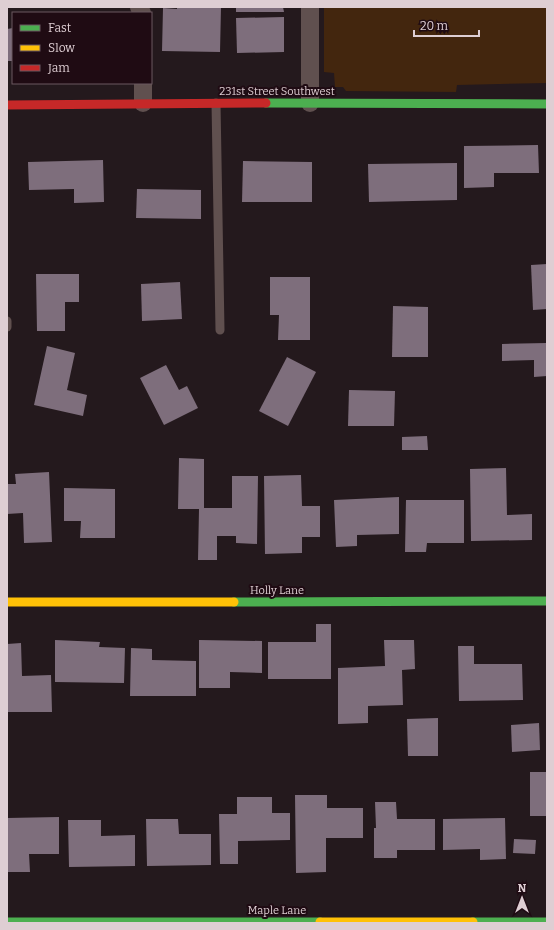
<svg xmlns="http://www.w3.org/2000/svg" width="554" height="930" font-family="Bitter,serif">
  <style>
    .green { fill: #43260e }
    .building { fill: #7e6e7c }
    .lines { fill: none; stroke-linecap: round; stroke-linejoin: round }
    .lane { stroke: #60504f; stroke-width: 9 }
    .street { stroke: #60504f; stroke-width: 18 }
    .fast { stroke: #4caf50; stroke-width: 9 }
    .slow { stroke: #ffc107; stroke-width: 9 }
    .jam { stroke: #c62828; stroke-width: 9 }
    .labels { text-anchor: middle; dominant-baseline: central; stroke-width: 4; stroke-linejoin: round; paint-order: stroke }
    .street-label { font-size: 11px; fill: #deced3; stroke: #1f0b13 }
  </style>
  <rect width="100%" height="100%" fill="#24191d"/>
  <polygon class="green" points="324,7 547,7 547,83 457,85 456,92 346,91 343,87 335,87 334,73 324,72"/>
  <g class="building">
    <polygon points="177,7 221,7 220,52 162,51 163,8 177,9"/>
    <polygon points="236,7 283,7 284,12 236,12"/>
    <polygon points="284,17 284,52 237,53 236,18"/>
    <polygon points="13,28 13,61 7,61 7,29"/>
    <polygon points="538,145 539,173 494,173 494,187 464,188 464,146"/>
    <polygon points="103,160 104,202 74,203 74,189 29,190 28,162"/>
    <polygon points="243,161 312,162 312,202 242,202"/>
    <polygon points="457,163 457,200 369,202 368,164"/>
    <polygon points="137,189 201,190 201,219 136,218"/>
    <polygon points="547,264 547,309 533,310 531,265"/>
    <polygon points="36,274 79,274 79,302 65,302 65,331 37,331"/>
    <polygon points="270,277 310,277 310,340 278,340 279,315 270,315"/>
    <polygon points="180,282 182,319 142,321 141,284"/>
    <polygon points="393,306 428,307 428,357 392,357"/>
    <polygon points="547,343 547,376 534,377 534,360 502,361 502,344"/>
    <polygon points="47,346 75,353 67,390 87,395 83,416 34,405"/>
    <polygon points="287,357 316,372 288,426 259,411"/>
    <polygon points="166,365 179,390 187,386 198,408 164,425 140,378"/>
    <polygon points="349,390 395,391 394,426 348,426"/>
    <polygon points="427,436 428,450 402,450 402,437"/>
    <polygon points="179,458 204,459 204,508 232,508 232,476 258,476 257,544 236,543 236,536 217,536 217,560 198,560 199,509 178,509"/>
    <polygon points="506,468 507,515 532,514 532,540 471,541 470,469"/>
    <polygon points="49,472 52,542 24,543 23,513 7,514 7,484 16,484 15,474"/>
    <polygon points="301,475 302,506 320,506 320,537 302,537 302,553 265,554 264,476"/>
    <polygon points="64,488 115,489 115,538 80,538 81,521 64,521"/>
    <polygon points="399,497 399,534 357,535 357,546 336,547 334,500"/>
    <polygon points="406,500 464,500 464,543 427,543 426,552 405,552"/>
    <polygon points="316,624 331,624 331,679 268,679 268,642 316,642"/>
    <polygon points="55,640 100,642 99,647 125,648 124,683 55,682"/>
    <polygon points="199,640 262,641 262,673 230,672 230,688 199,688"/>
    <polygon points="384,640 414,640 415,669 402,670 403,705 368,706 368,723 338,724 338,668 385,666"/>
    <polygon points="21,643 22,676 51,675 52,712 7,712 7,644"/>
    <polygon points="458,646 474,646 474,664 522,664 523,700 459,701"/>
    <polygon points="131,648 152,649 152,660 196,661 196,696 130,696"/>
    <polygon points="438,718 438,756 408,756 407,719"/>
    <polygon points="539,723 540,750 512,752 511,725"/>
    <rect x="530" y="772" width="17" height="44"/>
    <polygon points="295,795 327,795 327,808 363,808 363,838 326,838 326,872 296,873"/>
    <polygon points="237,797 272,797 272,813 290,813 290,840 238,841 238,864 220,864 219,814 237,814"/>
    <polygon points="375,802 396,802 397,819 435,819 435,850 397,850 397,858 374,858 374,828 376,828"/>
    <polygon points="59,817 59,854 29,854 30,872 7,872 7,818"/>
    <polygon points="505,818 506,859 480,860 480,849 443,850 443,819"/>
    <polygon points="146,819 178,819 179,834 211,834 211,865 147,866"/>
    <polygon points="68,820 101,820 101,836 135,835 135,866 69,867"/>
    <polygon points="514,839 536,840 535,854 513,853"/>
  </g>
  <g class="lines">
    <g class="lane">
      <polyline points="216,103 220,330"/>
      <polyline points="7,321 7,327"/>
    </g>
    <g class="street">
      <polyline points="139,7 142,13"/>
      <polyline points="143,83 143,103"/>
      <polyline points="310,103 310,7"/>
    </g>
    <g class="fast">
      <polyline points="266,103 547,104"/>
      <polyline points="234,602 547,601"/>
      <polyline points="7,922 320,922"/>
      <polyline points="473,922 547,922"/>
    </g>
    <g class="slow">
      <polyline points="7,602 234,602"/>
      <polyline points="320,922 473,922"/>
    </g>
    <polyline class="jam" points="7,105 266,103"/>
  </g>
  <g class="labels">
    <g class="street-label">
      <text x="277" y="91">231st Street Southwest</text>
      <text x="277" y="590">Holly Lane</text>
      <text x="277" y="910">Maple Lane</text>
    </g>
  </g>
  <rect width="554" height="930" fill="none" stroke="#deced3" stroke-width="16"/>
  <rect x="12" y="12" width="140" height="72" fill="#1f0b13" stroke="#6b5960"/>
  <rect x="20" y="25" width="20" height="6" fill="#4caf50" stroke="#6b5960"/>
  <text x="48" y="32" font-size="12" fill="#deced3">Fast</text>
  <rect x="20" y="45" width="20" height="6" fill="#ffc107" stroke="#6b5960"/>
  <text x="48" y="52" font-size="12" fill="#deced3">Slow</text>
  <rect x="20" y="65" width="20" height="6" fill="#c62828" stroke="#6b5960"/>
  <text x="48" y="72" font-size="12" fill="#deced3">Jam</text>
  <g transform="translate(522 898)" stroke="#1f0b13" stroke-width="3" paint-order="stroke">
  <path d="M0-3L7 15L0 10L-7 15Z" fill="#deced3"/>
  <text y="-6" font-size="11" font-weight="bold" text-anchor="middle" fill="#deced3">N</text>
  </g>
  <path d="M414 30v6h65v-6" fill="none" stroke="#deced3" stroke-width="2"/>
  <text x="420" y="30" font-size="12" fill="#deced3" stroke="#1f0b13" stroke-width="3" paint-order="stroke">20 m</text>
</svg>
